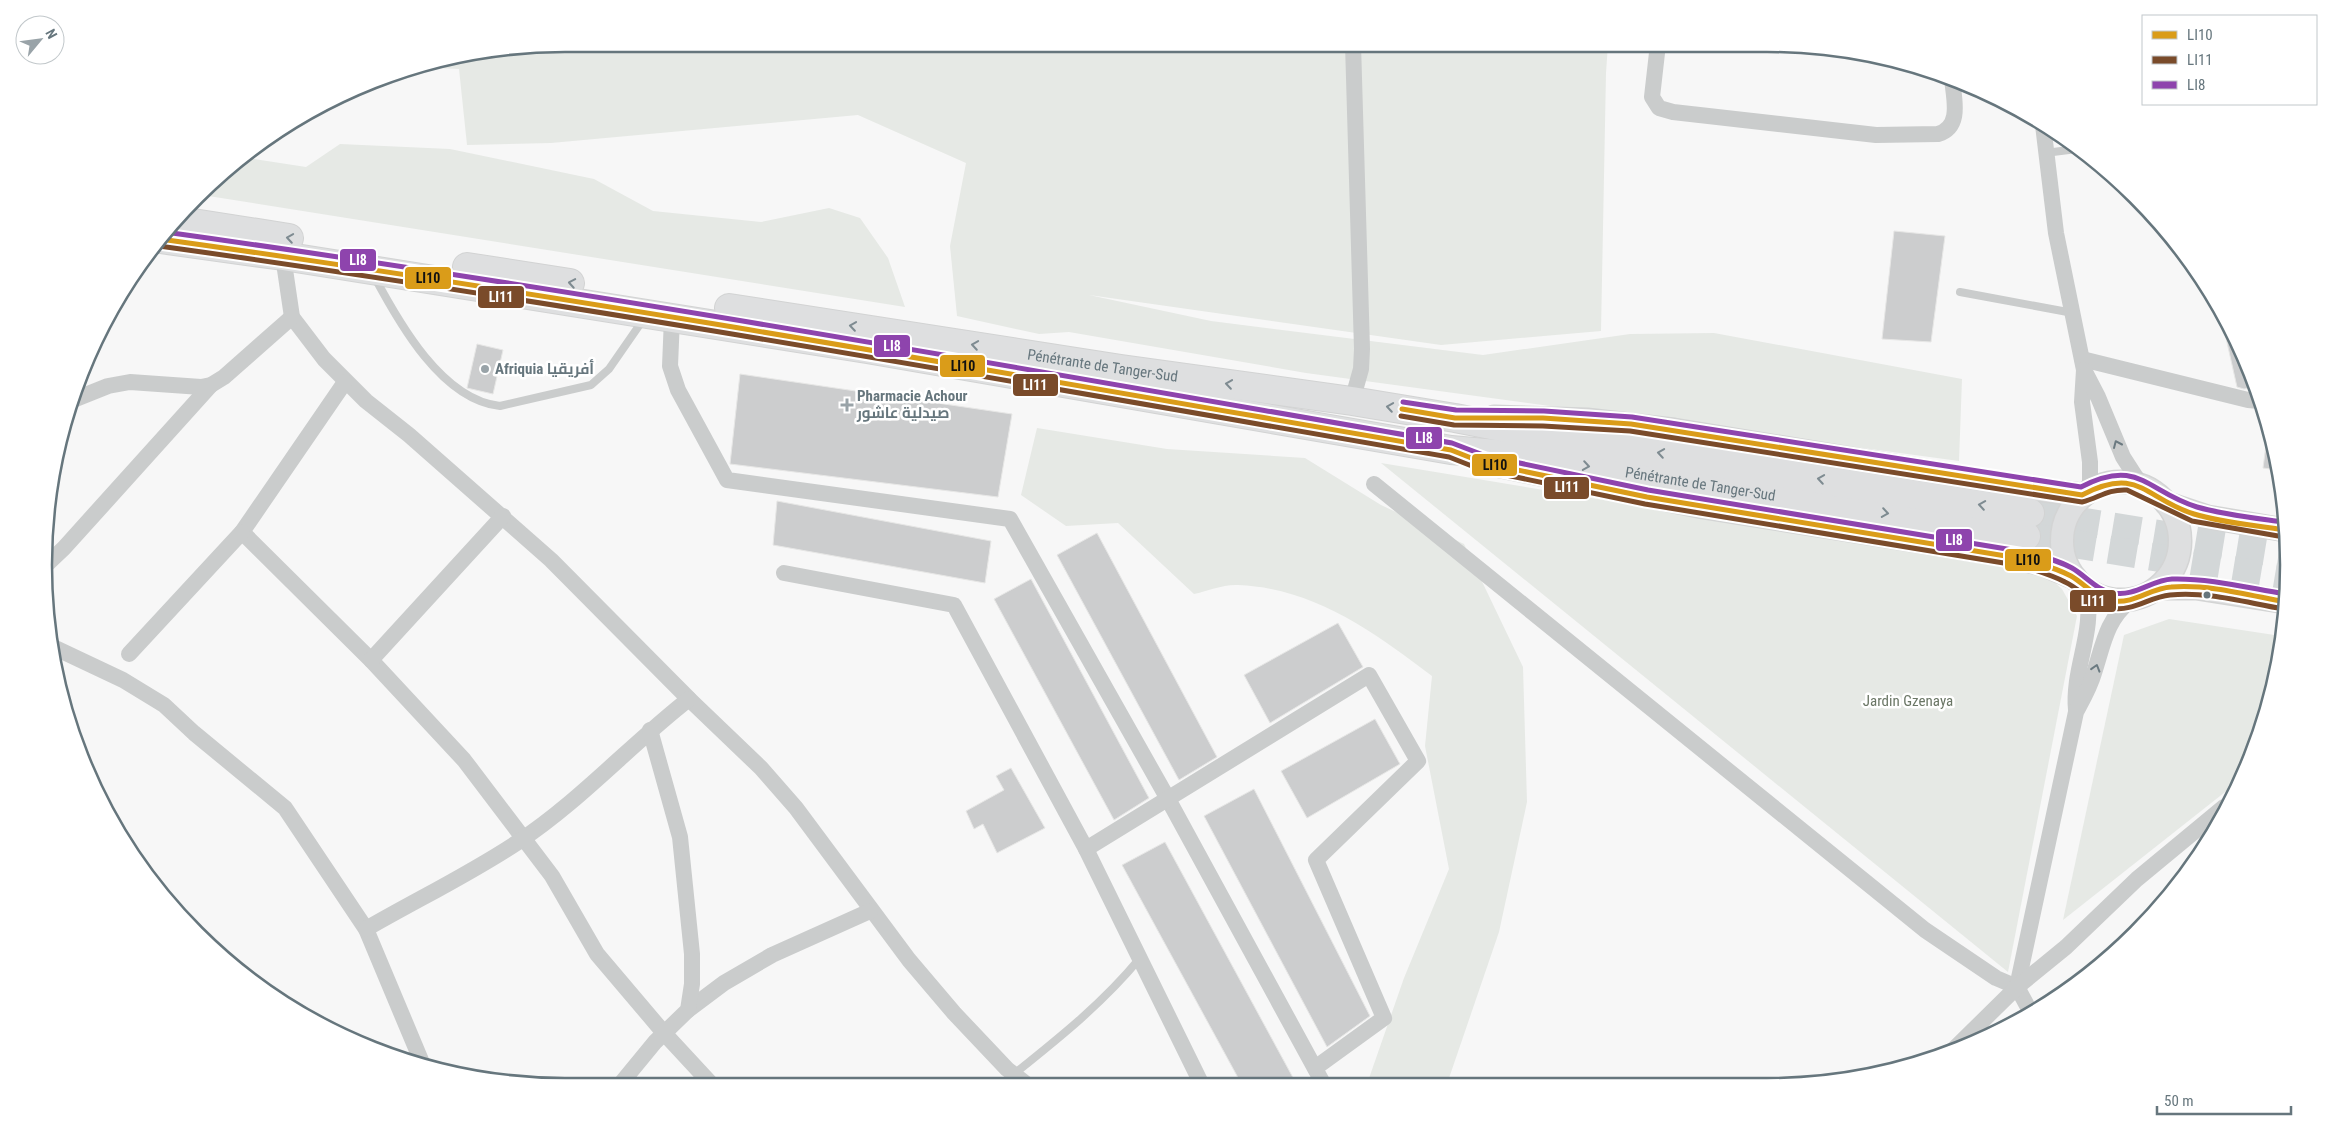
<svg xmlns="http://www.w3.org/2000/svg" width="2332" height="1131" font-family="'Roboto Condensed',Cairo,sans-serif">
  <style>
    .green { fill: #e6e9e5 }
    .building { fill: #cccdce; stroke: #e7e7e6 }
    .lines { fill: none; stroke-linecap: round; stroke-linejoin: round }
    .highway-tunnel { stroke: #d3d7d8; stroke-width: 28; stroke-dasharray: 28 14; stroke-linecap: butt }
    .secondary-casing { stroke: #d3d4d4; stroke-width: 25 }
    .highway-casing { stroke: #d2d3d3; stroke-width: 30 }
    .lane { stroke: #cacccc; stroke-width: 8 }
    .street { stroke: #cacccc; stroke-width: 16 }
    .secondary { stroke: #dedfe0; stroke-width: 22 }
    .highway { stroke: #dedfe0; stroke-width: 28 }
    .bus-1-casing { stroke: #fff; stroke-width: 9 }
    .bus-2-casing { stroke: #fff; stroke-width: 9 }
    .bus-3-casing { stroke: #fff; stroke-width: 9 }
    .bus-1 { stroke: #da9c19; stroke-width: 5 }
    .bus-2 { stroke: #7a4b2a; stroke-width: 5 }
    .bus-3 { stroke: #8e44ad; stroke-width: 5 }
    .oneway { stroke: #7e8b91 }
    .oneway2 { stroke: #6b7a81 }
    .poi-dot { fill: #99a3a8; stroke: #fff; stroke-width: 2 }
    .bus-dot { fill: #66767d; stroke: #fff; stroke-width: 2 }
    .labels { text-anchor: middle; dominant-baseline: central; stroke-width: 5; stroke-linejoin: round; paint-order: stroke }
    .street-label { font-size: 15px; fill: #66767d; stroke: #fff }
    .poi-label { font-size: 15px; font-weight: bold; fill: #66767d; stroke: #fff; text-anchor: start }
    .park-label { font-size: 15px; fill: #6a7665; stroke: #fff }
    .rim { fill: none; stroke: #66767d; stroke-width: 2.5 }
    .line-badge { stroke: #fff; stroke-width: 2 }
    .badge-label { font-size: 14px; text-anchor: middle; font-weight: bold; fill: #fff }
    .pale-badge-label { font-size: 14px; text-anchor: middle; font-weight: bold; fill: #111 }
  </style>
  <rect width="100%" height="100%" fill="#f7f7f7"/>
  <g class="green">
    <polygon points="566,44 1608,44 1606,73 1601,331 1441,345 1089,295 1211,321 1483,355 1630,334 1714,333 1962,379 1959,461 1306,373 1069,332 1039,334 957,316 950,246 966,163 858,115 551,143 467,145 459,69 415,67 464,54"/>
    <polygon points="340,144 450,149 594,179 653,211 761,222 829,208 860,218 888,258 905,307 202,195 242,157 306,167"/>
    <path d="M 1037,428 L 1167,449 L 1305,458 L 1381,505 L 1464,544 L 1523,667 L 1527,802 L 1499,932 L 1447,1084 L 1367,1084 L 1404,978 L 1449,869 L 1425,746 L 1432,676 C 1374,632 1314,588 1238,585 C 1224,584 1207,591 1194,594 L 1118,523 L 1066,526 L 1021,495 Z"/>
    <polygon points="1381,463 2044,573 2062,589 2077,616 2008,972"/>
    <path d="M 2169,619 L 2281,636 C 2277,678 2260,745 2239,781 L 2063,920 L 2124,635 Z"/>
  </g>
  <g class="building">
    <polygon points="1894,231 1945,236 1931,342 1882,339"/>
    <polygon points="2228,328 2249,366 2255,387 2244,389 2237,387 2224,329"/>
    <polygon points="477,344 503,350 493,394 467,388"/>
    <polygon points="740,374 1012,414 998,497 730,464"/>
    <polygon points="2268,430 2278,464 2279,470 2263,468"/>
    <polygon points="777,501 991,541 985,583 773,545"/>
    <polygon points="1097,533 1217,757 1179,780 1057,555"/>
    <polygon points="1031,579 1149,798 1114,820 994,599"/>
    <polygon points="1338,623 1363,667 1270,723 1244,675"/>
    <polygon points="1375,719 1400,764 1307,818 1281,771"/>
    <polygon points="1011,768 1045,828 997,853 983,824 974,829 966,811 1004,790 996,776"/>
    <polygon points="1254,789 1370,1016 1327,1047 1204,816"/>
    <polygon points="1165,842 1297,1085 1242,1085 1122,865"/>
  </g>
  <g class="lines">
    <g class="highway-tunnel">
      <polyline points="2030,513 2287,555"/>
      <polyline points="2026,536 2287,579"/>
    </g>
    <g class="secondary-casing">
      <g id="secondary">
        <polyline points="1494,417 1587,420 1674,430 2035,489 2082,495"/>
        <polyline points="1481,462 1703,507 2006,555 2042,564 2075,578"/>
        <circle cx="2121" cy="541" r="59"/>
        <polyline points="2166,503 2208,517 2285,530"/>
        <polyline points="2158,588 2196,588 2285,602"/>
      </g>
    </g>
    <g class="highway-casing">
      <g id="highway">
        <polyline points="174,220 289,238"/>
        <path id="s1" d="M 160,239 L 283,256 L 867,349 L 1451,450 L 1531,457 L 2026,536"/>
        <polyline points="467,267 570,283"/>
        <path id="s2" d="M 729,308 L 1121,369 L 1352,401 L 1455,418 L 1559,438 L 2030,513"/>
      </g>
    </g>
    <g class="lane">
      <polyline points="2045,153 2077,149"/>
      <path d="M 374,276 C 399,323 442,400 500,406 L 591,385 L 609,369 L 643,320"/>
      <polyline points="1960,292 2073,313"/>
      <path d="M 1014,1074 C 1059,1038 1103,1003 1140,958"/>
    </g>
    <g class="street">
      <path d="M 1658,44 L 1652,97 L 1659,108 L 1673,112 L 1876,135 L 1938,134 C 1962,127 1954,99 1952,79"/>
      <polyline points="2043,125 2056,233 2084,370 2082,402 2090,462 2090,491"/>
      <polyline points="283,256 292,317 324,359 366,401 409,435 551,560 689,699 761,768 796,808 909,960 954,1013 1007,1069 1029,1086"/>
      <polyline points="672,318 670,366 678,390 727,480 1010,519 1168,799 1324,1085"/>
      <polyline points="2082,359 2248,400 2259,401"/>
      <polyline points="2084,370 2098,397 2123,457 2141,485"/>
      <polyline points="345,382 242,532 371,660 464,760 552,876 597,954 664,1033 714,1087"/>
      <polyline points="73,400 108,386 130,382 201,387 211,385 224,377 292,317"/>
      <polyline points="1352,401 1361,369 1362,349 1353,44"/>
      <polyline points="1374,484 1925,930 1996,978 2017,987 2030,1011"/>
      <polyline points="44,567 64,548 211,385"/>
      <polyline points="784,573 954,605 1086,849 1202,1085"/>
      <polyline points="51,646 123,680 164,705 194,733 285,808 366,929 423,1065"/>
      <polyline points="129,654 242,532"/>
      <polyline points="371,660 503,516"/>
      <path d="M 2076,710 C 2072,668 2096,631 2086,589"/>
      <polyline points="1086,849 1369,675 1418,761 1316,860 1384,1018 1315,1068"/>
      <path d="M 366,929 C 416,900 470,874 518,842 C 580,801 630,745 689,699"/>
      <path d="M 2017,987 L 2076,712 C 2083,699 2090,687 2094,673 C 2103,646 2106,620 2130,601"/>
      <polyline points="688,1010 724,983 772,955 870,911"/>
      <polyline points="1952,1051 2017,987 2066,947 2137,879 2224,807"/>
      <polyline points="618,1087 655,1042 688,1010 692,984 692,954 680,837 650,730"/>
    </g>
    <use href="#secondary" class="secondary"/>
    <use href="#highway" class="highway"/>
    <g class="bus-1-casing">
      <g id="bus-1">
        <path d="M 160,239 C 592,299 1021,376 1451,450 L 1484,463 L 1647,497 L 2024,559 C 2040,564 2056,568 2071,576 C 2085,584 2095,598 2113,601 C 2134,604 2151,588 2171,587 C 2209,584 2248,595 2285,602"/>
        <path d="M 1402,409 L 1455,418 L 1543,418 L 1631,424 L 2082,495 C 2139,465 2145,499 2194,514 C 2223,523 2255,525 2285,530"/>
      </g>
    </g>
    <g class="bus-2-casing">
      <g id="bus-2">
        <path d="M 159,246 C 591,306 1020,383 1449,457 L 1482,470 L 1645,504 L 2022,566 C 2037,571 2052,575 2065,582 C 2082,590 2092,605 2111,608 C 2133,612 2149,597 2170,595 C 2208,591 2247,603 2284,609"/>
        <path d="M 1401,416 L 1454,425 L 1543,426 L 1630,431 L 2082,502 C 2099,498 2107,489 2127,490 L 2192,521 L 2284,537"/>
      </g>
    </g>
    <g class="bus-3-casing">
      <g id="bus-3">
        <path d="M 165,232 C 596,292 1024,369 1452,443 L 1486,456 L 1648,490 L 2025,552 C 2041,556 2057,560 2072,568 C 2086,576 2097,591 2114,593 C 2134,597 2152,580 2172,579 C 2210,578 2248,588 2285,594"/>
        <path d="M 1403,402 L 1456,410 L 1544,411 L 1632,417 L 2081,487 C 2139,457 2147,492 2197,507 C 2225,515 2255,518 2284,522"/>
      </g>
    </g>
    <use href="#bus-1" class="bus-1"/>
    <use href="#bus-2" class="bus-2"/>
    <use href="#bus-3" class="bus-3"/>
  </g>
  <defs><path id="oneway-chevron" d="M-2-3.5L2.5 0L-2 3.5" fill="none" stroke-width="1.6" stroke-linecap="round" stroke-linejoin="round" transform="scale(1.25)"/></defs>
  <g class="oneway">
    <use href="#oneway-chevron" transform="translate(290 238) rotate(-171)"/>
    <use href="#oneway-chevron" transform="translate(572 283) rotate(-170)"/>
    <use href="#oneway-chevron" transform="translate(853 326) rotate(-172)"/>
    <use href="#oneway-chevron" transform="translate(975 345) rotate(-171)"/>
    <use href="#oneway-chevron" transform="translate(1229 384) rotate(-172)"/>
    <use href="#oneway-chevron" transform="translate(1390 407) rotate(-171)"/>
    <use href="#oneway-chevron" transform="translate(1661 453) rotate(-171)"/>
    <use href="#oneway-chevron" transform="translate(1586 466) rotate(9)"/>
    <use href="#oneway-chevron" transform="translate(1821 479) rotate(-171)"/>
    <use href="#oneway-chevron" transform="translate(1982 505) rotate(-171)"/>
    <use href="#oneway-chevron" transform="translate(1885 513) rotate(9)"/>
  </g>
  <g class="oneway2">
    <use href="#oneway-chevron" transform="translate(2117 444) rotate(-114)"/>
    <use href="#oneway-chevron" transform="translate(2096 668) rotate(-73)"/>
  </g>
  <g class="poi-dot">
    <circle cx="485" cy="369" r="5"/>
    <path d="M844.5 397.5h5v5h5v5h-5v5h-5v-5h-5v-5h5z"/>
  </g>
  <circle class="bus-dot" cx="2207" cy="595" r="4.5"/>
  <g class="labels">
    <g class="street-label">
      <text stroke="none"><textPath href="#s2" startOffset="378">Pénétrante de Tanger-Sud</textPath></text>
      <text stroke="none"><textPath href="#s1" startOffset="1560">Pénétrante de Tanger-Sud</textPath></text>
    </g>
    <g class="poi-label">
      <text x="495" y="369">Afriquia أفريقيا</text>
      <text x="857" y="396">Pharmacie Achour<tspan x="857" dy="17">صيدلية عاشور</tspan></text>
    </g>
    <g class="park-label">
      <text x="1908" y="701">Jardin Gzenaya</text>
    </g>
  </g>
  <path d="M0 0H2332V1131H0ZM565 52H1767A513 513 0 0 1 2280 565V565A513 513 0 0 1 1767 1078H565A513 513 0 0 1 52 565V565A513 513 0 0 1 565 52Z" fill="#fff" fill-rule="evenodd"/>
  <path class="rim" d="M565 52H1767A513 513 0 0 1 2280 565V565A513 513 0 0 1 1767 1078H565A513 513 0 0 1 52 565V565A513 513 0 0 1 565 52Z"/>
  <g class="line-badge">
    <rect x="339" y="248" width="38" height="24" rx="5" fill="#8e44ad"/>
    <rect x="404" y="266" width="48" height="24" rx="5" fill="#da9c19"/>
    <rect x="477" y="285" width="48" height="24" rx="5" fill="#7a4b2a"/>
    <rect x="873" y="334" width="38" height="24" rx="5" fill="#8e44ad"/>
    <rect x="939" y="354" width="47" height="24" rx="5" fill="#da9c19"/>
    <rect x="1012" y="373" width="47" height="24" rx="5" fill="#7a4b2a"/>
    <rect x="1405" y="426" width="38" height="24" rx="5" fill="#8e44ad"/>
    <rect x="1471" y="453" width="47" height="24" rx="5" fill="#da9c19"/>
    <rect x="1543" y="476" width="47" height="24" rx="5" fill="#7a4b2a"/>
    <rect x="1935" y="528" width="38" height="24" rx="5" fill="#8e44ad"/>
    <rect x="2004" y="548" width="48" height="24" rx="5" fill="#da9c19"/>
    <rect x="2069" y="589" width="48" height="24" rx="5" fill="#7a4b2a"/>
  </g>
  <g class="badge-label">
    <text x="358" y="265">LI8</text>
    <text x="501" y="302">LI11</text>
    <text x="892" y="351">LI8</text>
    <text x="1035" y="390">LI11</text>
    <text x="1424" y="443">LI8</text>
    <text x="1567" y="492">LI11</text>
    <text x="1954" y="545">LI8</text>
    <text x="2093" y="606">LI11</text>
  </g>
  <g class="pale-badge-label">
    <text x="428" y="283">LI10</text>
    <text x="963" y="371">LI10</text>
    <text x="1495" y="470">LI10</text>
    <text x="2028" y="565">LI10</text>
  </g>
  <rect x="2142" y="15" width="175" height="90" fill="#ffffff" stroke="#c2c8cb"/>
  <rect x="2152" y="31" width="25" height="8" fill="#da9c19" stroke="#c2c8cb"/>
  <text x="2187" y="40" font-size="15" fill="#66767d">LI10</text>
  <rect x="2152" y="56" width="25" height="8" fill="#7a4b2a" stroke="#c2c8cb"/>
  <text x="2187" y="65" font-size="15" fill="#66767d">LI11</text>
  <rect x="2152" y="81" width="25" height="8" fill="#8e44ad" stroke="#c2c8cb"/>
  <text x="2187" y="90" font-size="15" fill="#66767d">LI8</text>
  <g transform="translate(40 40) rotate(61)"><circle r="24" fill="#ffffff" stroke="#c2c8cb"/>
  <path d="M0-4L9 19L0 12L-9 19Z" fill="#99a3a8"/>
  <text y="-8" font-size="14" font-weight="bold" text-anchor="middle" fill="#66767d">N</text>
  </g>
  <path d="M2157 1106v8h134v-8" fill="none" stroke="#66767d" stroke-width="2.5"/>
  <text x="2164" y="1106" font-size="15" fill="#66767d" stroke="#ffffff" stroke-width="4" paint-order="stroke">50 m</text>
</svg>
